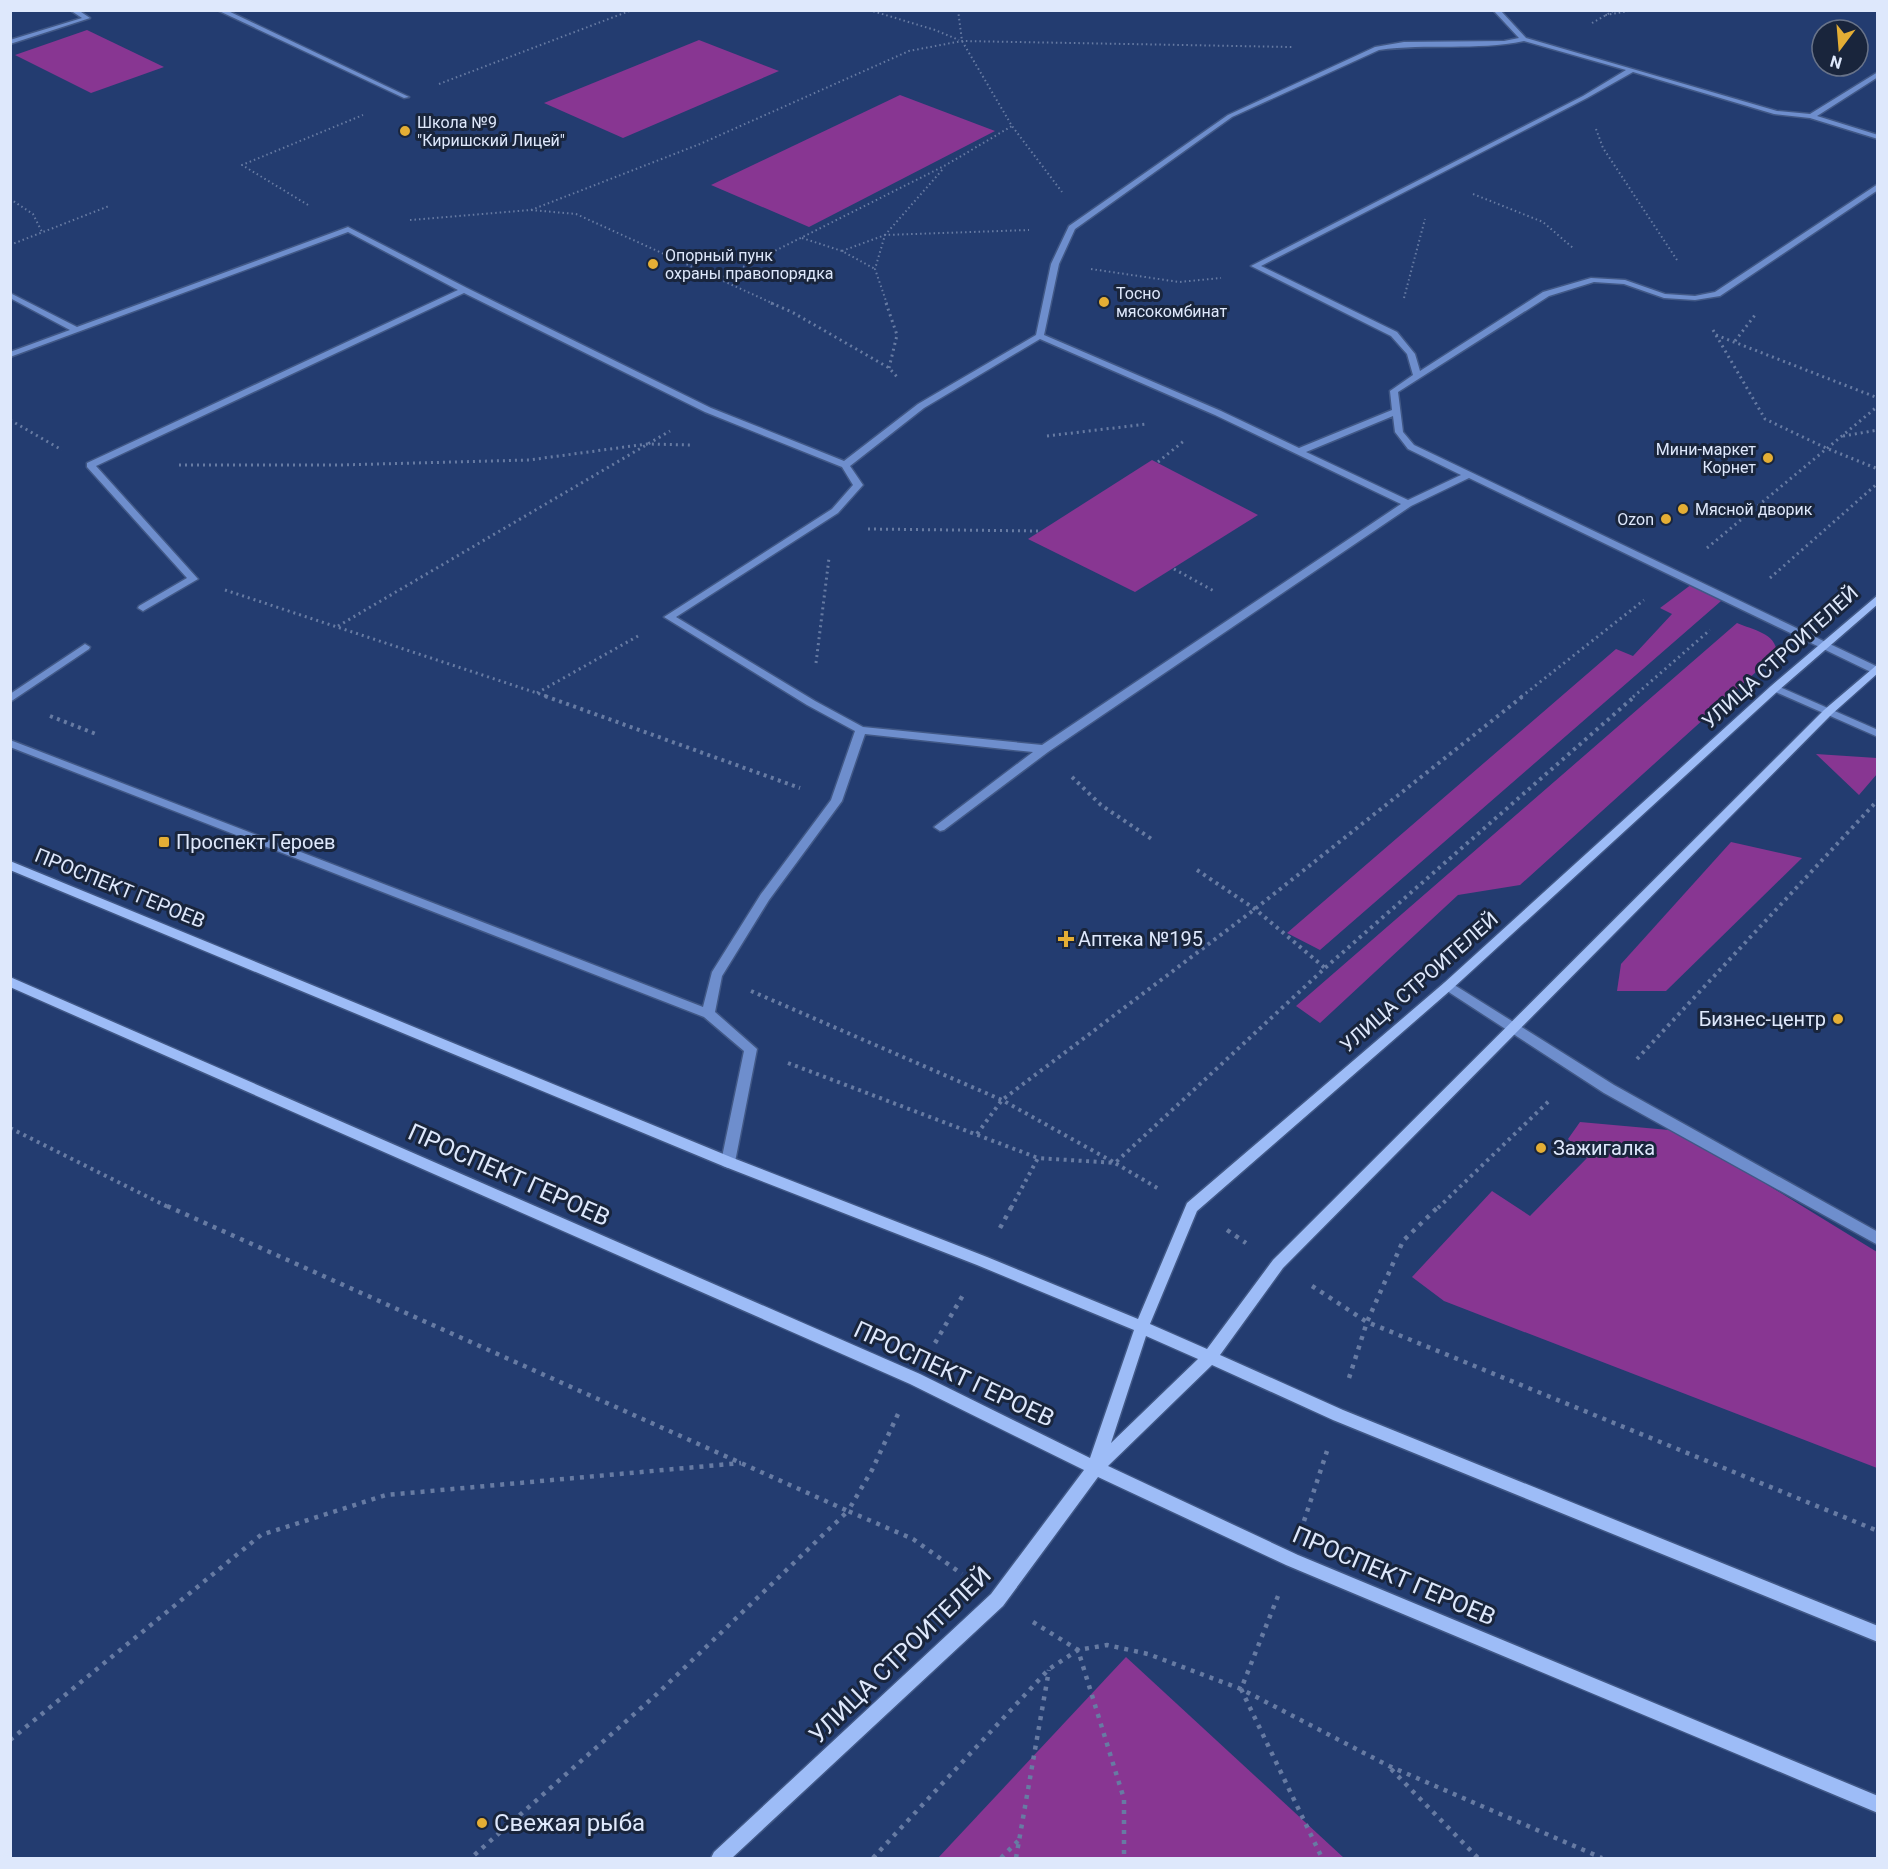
<svg xmlns="http://www.w3.org/2000/svg" width="1888" height="1869" font-family="Roboto,sans-serif">
  <style>
    .green { fill: #883692 }
    .lines { fill: none; stroke-linecap: round; stroke-linejoin: round }
    .lane-casing { stroke: #415886; stroke-width: 3 }
    .secondary-casing { stroke: #415886; stroke-width: 3 }
    .path-far3 { stroke: #677ba3; stroke-width: 2; stroke-dasharray: 1.5 3; stroke-linecap: butt }
    .path-far2 { stroke: #677ba3; stroke-width: 3; stroke-dasharray: 2 4; stroke-linecap: butt }
    .path-far1 { stroke: #677ba3; stroke-width: 4; stroke-dasharray: 3 4.5; stroke-linecap: butt }
    .path { stroke: #677ba3; stroke-width: 4.5; stroke-dasharray: 4 6; stroke-linecap: butt }
    .lane { fill: #6e8ecd; fill-rule: evenodd }
    .secondary { fill: #9dbcf7; fill-rule: evenodd }
    .poi-dot { fill: #e4ae35; stroke: #19253c; stroke-width: 2 }
    .labels { text-anchor: middle; dominant-baseline: central; stroke-width: 6; stroke-linejoin: round; paint-order: stroke }
    .far-poi-label { font-size: 16px; fill: #dee8fc; stroke: #19253c; text-anchor: start }
    .street-label { font-size: 20px; fill: #dee8fc; stroke: #19253c }
    .poi-label { font-size: 20px; fill: #dee8fc; stroke: #19253c; text-anchor: start }
    .near-street-label { font-size: 24px; fill: #dee8fc; stroke: #19253c }
    .near-poi-label { font-size: 24px; fill: #dee8fc; stroke: #19253c; text-anchor: start }
  </style>
  <rect width="100%" height="100%" fill="#233c70"/>
  <g class="green">
    <polygon points="87,30 164,67 91,93 15,55"/>
    <polygon points="699,40 779,71 623,138 544,103"/>
    <polygon points="900,95 995,131 809,227 711,185"/>
    <polygon points="1152,460 1258,515 1135,592 1028,539"/>
    <polygon points="1696,581 1728,595 1320,950 1287,933 1616,649 1633,656 1672,614 1660,608"/>
    <path d="M 1737,623 C 1753,630 1776,633 1777,653 L 1520,885 L 1458,895 L 1320,1023 L 1296,1006 Z"/>
    <polygon points="1816,754 1877,758 1877,774 1859,795"/>
    <polygon points="1731,842 1802,858 1666,991 1617,991 1621,964"/>
    <polygon points="1580,1122 1680,1131 1877,1252 1877,1468 1444,1301 1412,1277 1492,1191 1530,1216 1587,1158 1568,1139"/>
    <polygon points="1126,1657 1344,1858 938,1858"/>
  </g>
  <g class="lines">
    <g class="lane-casing">
      <g id="lane">
        <polygon points="70,10 78,10 90,18 10,44 10,40 82,18"/>
        <polygon points="217,10 226,10 409,97 404,98"/>
        <path d="M 1493,10 L 1500,10 L 1526,38 L 1777,111 L 1810,114 L 1878,72 L 1878,77 L 1817,116 L 1878,135 L 1878,139 L 1810,118 L 1774,114 L 1633,72 L 1587,98 L 1261,266 L 1397,332 L 1415,354 L 1420,371 L 1543,292 L 1591,278 L 1625,280 L 1665,294 L 1695,296 L 1715,292 L 1878,184 L 1878,190 L 1720,296 L 1695,300 L 1664,298 L 1624,284 L 1594,282 L 1549,296 L 1398,392 L 1403,432 L 1414,445 L 1878,667 L 1878,673 L 1871,672 L 1469,478 L 1411,506 L 1048,752 L 944,830 L 940,831 L 934,827 L 1033,752 L 865,734 L 842,801 L 769,900 L 722,976 L 715,1012 L 757,1049 L 735,1162 L 733,1166 L 728,1168 L 723,1166 L 721,1162 L 744,1051 L 704,1017 L 10,747 L 10,740 L 703,1007 L 712,972 L 761,894 L 831,800 L 855,731 L 807,705 L 664,617 L 832,509 L 853,485 L 842,467 L 705,412 L 464,293 L 96,466 L 198,579 L 143,611 L 138,608 L 139,606 L 187,578 L 87,467 L 87,463 L 458,290 L 348,232 L 10,357 L 10,352 L 70,330 L 10,298 L 10,293 L 77,327 L 348,227 L 467,288 L 711,408 L 844,461 L 918,404 L 1036,335 L 1051,264 L 1069,226 L 1228,115 L 1375,47 L 1404,42 L 1504,41 L 1519,38 ZM 1524,41 L 1626,70 L 1583,96 L 1251,266 L 1391,336 L 1407,354 L 1413,375 L 1390,391 L 1392,410 L 1299,448 L 1221,411 L 1044,335 L 1059,264 L 1075,229 L 1232,117 L 1379,50 C 1427,43 1476,51 1524,41 ZM 1040,339 L 1215,415 L 1401,504 L 1042,745 L 863,727 L 815,701 L 676,617 L 838,513 L 863,485 L 850,466 L 924,408 ZM 1393,416 L 1395,432 L 1408,449 L 1461,475 L 1408,500 L 1306,452 Z"/>
        <polygon points="85,644 90,647 89,649 10,702 10,694"/>
        <polygon points="1775,685 1878,730 1878,737 1771,690 1770,688"/>
        <polygon points="1448,981 1614,1085 1878,1232 1878,1245 1604,1093 1444,989 1442,986 1444,983"/>
      </g>
    </g>
    <g class="secondary-casing">
      <path id="secondary" d="M 1878,595 L 1878,604 L 1779,690 L 1452,989 L 1197,1211 L 1150,1324 L 1207,1349 L 1273,1260 L 1824,710 L 1878,664 L 1878,673 L 1832,714 L 1283,1268 L 1220,1355 L 1343,1410 L 1878,1626 L 1878,1642 L 1333,1420 L 1212,1365 L 1108,1466 L 1298,1555 L 1878,1796 L 1878,1813 L 1286,1565 L 1098,1477 L 1003,1606 L 732,1858 L 711,1858 L 714,1852 L 991,1594 L 1084,1470 L 910,1384 L 10,987 L 10,977 L 920,1374 L 1090,1458 L 1134,1330 L 977,1265 L 723,1166 L 10,870 L 10,861 L 733,1158 L 987,1257 L 1138,1319 L 1187,1203 L 1444,983 L 1771,686 ZM 1146,1336 L 1198,1359 L 1111,1443 Z"/>
    </g>
    <g class="path-far3">
      <polyline points="869,10 935,30 959,40"/>
      <polyline points="958,10 962,41 1012,126 1062,192"/>
      <polyline points="1605,10 1606,15 1634,10"/>
      <polyline points="1592,23 1615,10"/>
      <polyline points="439,84 632,10"/>
      <polyline points="1596,129 1603,148 1677,260"/>
      <polyline points="1473,194 1543,222 1573,248"/>
      <polyline points="10,199 33,214 42,232"/>
      <polyline points="308,205 242,165 363,115"/>
      <polyline points="531,210 700,144 909,51 962,41 1292,47"/>
      <polyline points="410,220 531,210 576,214 774,304"/>
      <polyline points="802,238 842,251 875,269"/>
      <polyline points="10,245 109,206"/>
      <polyline points="842,251 885,235 1029,230"/>
      <polyline points="1091,269 1179,282 1221,278"/>
      <polyline points="719,279 946,165 1012,126"/>
      <polyline points="1404,298 1425,219"/>
      <polyline points="887,304 875,269 885,235 943,169"/>
    </g>
    <g class="path-far2">
      <polyline points="771,303 792,312 889,368 898,378"/>
      <polyline points="886,303 897,335 889,368"/>
      <polyline points="1713,330 1765,419 1826,448 1878,469"/>
      <polyline points="1716,335 1878,398"/>
      <polyline points="1735,341 1755,315"/>
      <polyline points="10,420 62,450"/>
      <polyline points="1047,436 1147,424"/>
      <polyline points="1843,436 1878,430"/>
      <polyline points="1158,462 1185,440"/>
      <polyline points="179,465 340,465 529,460 647,444 693,445"/>
      <polyline points="868,529 1039,531"/>
      <polyline points="1707,548 1878,406"/>
      <polyline points="1174,569 1214,591"/>
      <polyline points="1770,578 1878,483"/>
      <polyline points="225,590 549,697"/>
      <polyline points="338,626 670,431"/>
      <polyline points="816,663 829,558"/>
      <polyline points="537,693 638,636"/>
      <polyline points="1521,697 1644,600"/>
      <polyline points="1633,697 1710,630"/>
    </g>
    <g class="path-far1">
      <polyline points="545,696 800,788"/>
      <polyline points="50,716 96,734"/>
      <polyline points="1072,777 1101,805 1153,840"/>
      <polyline points="1197,870 1255,909 1325,968"/>
      <polyline points="751,991 1002,1100 1115,1163 1325,968 1635,696"/>
      <polyline points="1637,1059 1878,800"/>
      <polyline points="788,1063 1038,1158"/>
      <polyline points="10,1128 170,1208"/>
      <polyline points="977,1134 1002,1100 1255,909 1523,696"/>
      <polyline points="1011,1208 1038,1158 1115,1163 1159,1189"/>
      <polyline points="1438,1208 1551,1099"/>
    </g>
    <g class="path">
      <polyline points="167,1206 848,1511 657,1694 471,1858"/>
      <polyline points="1000,1228 1012,1206"/>
      <polyline points="1227,1230 1246,1243"/>
      <polyline points="1312,1286 1367,1322 1878,1531"/>
      <polyline points="935,1343 963,1295"/>
      <polyline points="1349,1378 1367,1322 1403,1241 1439,1206"/>
      <polyline points="898,1414 872,1470 848,1511 913,1539 962,1574"/>
      <polyline points="1304,1521 1327,1451"/>
      <polyline points="1278,1596 1241,1689 1322,1858"/>
      <polyline points="1033,1622 1078,1650 1124,1799 1124,1858"/>
      <polyline points="10,1740 261,1535 386,1495 741,1463"/>
      <polyline points="1391,1769 1478,1858"/>
      <polyline points="873,1858 1049,1669 1078,1650 1107,1645 1148,1654 1241,1689 1389,1766 1602,1858"/>
      <polyline points="1001,1858 1019,1840"/>
      <polyline points="1016,1858 1049,1670"/>
    </g>
    <use href="#lane" class="lane"/>
    <use href="#secondary" class="secondary"/>
  </g>
  <g class="poi-dot">
    <circle cx="405" cy="131" r="6"/>
    <circle cx="653" cy="264" r="6"/>
    <circle cx="1104" cy="302" r="6"/>
    <circle cx="1768" cy="458" r="6"/>
    <circle cx="1683" cy="509" r="6"/>
    <circle cx="1666" cy="519" r="6"/>
    <rect x="158" y="836" width="12" height="12" rx="3"/>
    <path d="M1063 930h6v6h6v6h-6v6h-6v-6h-6v-6h6z"/>
    <circle cx="1838" cy="1019" r="6"/>
    <circle cx="1541" cy="1148" r="6"/>
    <circle cx="482" cy="1823" r="6"/>
  </g>
  <g class="labels">
    <g class="far-poi-label">
      <text x="417" y="122">Школа №9<tspan x="417" dy="18">"Киришский Лицей"</tspan></text>
      <text x="665" y="255">Опорный пунк<tspan x="665" dy="18">охраны правопорядка</tspan></text>
      <text x="1116" y="293">Тосно<tspan x="1116" dy="18">мясокомбинат</tspan></text>
      <text x="1756" y="449" text-anchor="end">Мини-маркет<tspan x="1756" dy="18">Корнет</tspan></text>
      <text x="1695" y="509">Мясной дворик</text>
      <text x="1654" y="519" text-anchor="end">Ozon</text>
    </g>
    <g class="street-label">
      <text transform="translate(1780 657) rotate(-42)">УЛИЦА СТРОИТЕЛЕЙ</text>
      <text transform="translate(120 888) rotate(22)">ПРОСПЕКТ ГЕРОЕВ</text>
      <text transform="translate(1419 982) rotate(-41)">УЛИЦА СТРОИТЕЛЕЙ</text>
    </g>
    <g class="poi-label">
      <text x="176" y="842">Проспект Героев</text>
      <text x="1078" y="939">Аптека №195</text>
      <text x="1826" y="1019" text-anchor="end">Бизнес-центр</text>
      <text x="1553" y="1148">Зажигалка</text>
    </g>
    <g class="near-street-label">
      <text transform="translate(509 1175) rotate(24)">ПРОСПЕКТ ГЕРОЕВ</text>
      <text transform="translate(954 1374) rotate(25)">ПРОСПЕКТ ГЕРОЕВ</text>
      <text transform="translate(1394 1576) rotate(23)">ПРОСПЕКТ ГЕРОЕВ</text>
      <text transform="translate(900 1655) rotate(-44)">УЛИЦА СТРОИТЕЛЕЙ</text>
    </g>
    <g class="near-poi-label">
      <text x="494" y="1823">Свежая рыба</text>
    </g>
  </g>
  <rect width="1888" height="1869" fill="none" stroke="#dee8fc" stroke-width="24"/>
  <g transform="translate(1840 48) rotate(196)"><circle r="28" fill="#19253c" stroke="#687389" stroke-width="1.5"/>
  <path d="M0-4.5L10 22L0 15L-10 22Z" fill="#e4ae35"/>
  <text y="-9" font-size="16" font-weight="bold" text-anchor="middle" fill="#dee8fc">N</text>
  </g>
</svg>
